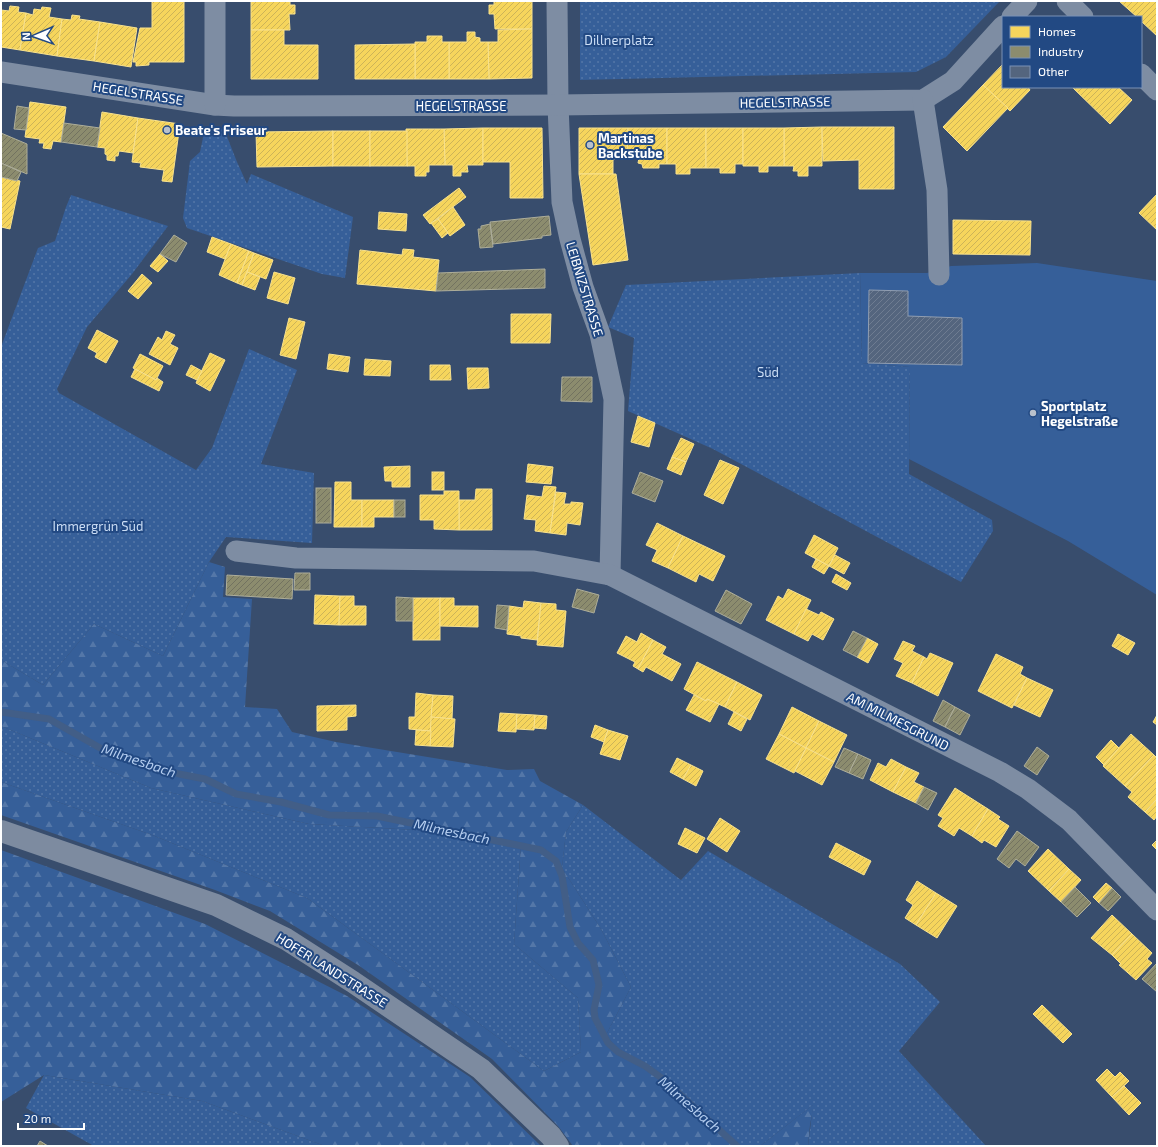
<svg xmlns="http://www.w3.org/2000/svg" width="1158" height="1147" font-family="'Exo 2',sans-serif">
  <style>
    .green { fill: url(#green-dots) }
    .forest { fill: url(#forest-firs) }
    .pitch { fill: #365f99 }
    .homes { fill: url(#homes-hatch); stroke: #f9e28d }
    .industry { fill: url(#industry-hatch); stroke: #aeae9a }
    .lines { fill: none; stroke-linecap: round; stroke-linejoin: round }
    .stream { stroke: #425e87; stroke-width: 7 }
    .building { fill: url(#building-hatch); stroke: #919eb1 }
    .street { stroke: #7e8da3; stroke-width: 21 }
    .primary { stroke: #7d8ba0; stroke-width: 22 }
    .poi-dot { fill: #b9c1cc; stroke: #224983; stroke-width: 1.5 }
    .labels { text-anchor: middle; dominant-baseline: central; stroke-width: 4; stroke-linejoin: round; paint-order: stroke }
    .park-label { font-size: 13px; fill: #cddff6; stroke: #224983 }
    .street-label { font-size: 13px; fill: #fff; stroke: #224983 }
    .poi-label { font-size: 13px; font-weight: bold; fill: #fff; stroke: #224983; text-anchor: start }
    .water-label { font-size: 14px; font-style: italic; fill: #b5cef0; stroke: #224983 }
  </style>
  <defs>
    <pattern id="green-dots" width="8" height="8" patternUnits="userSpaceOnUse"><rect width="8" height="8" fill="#365f99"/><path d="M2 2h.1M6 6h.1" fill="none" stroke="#5477a8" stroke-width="1.8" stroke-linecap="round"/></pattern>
    <pattern id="forest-firs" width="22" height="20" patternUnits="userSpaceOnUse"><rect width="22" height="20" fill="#365f99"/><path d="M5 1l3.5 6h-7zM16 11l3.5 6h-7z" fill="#5477a8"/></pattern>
    <pattern id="homes-hatch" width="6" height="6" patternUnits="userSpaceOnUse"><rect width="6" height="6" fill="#f6d55c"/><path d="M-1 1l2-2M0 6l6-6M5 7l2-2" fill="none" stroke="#ccb358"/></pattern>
    <pattern id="industry-hatch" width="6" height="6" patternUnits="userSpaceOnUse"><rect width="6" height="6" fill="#8c8c6e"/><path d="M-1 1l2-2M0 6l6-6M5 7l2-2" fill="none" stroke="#727260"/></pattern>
    <pattern id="building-hatch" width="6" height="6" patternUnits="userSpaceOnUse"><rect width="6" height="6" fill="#54657e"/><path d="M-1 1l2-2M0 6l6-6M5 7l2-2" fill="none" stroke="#6e7c91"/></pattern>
  </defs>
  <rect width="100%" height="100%" fill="#384d6d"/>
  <g class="green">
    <polygon points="580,1 1000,1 946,57 916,72 580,80"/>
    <polygon points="215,128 224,129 237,162 247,184 251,174 353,217 345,278 322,274 187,228 183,218 190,161 200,152 204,133"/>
    <polygon points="71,195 168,226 132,274 87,327 57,389 59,393 196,470 212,448 249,349 297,370 261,464 314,473 312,543 226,537 209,562 163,656 94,624 43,685 1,660 1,347 38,248 55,241 66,207"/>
    <polygon points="860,273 862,363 910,367 909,474 992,520 993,531 961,582 713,449 628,411 634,338 608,327 626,285"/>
    <polygon points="1,726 151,788 309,824 470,833 521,845 514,944 578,998 581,1052 544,1071 307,898 152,835 1,782"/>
    <polygon points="583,805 681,880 708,851 900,964 940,1002 899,1051 986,1146 808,1146 813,1105 760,1146 740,1146 663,1077 641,1062 619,1051 606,1035 631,987 601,929 562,868 566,832"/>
    <polygon points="44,1075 202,1101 325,1146 94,1146 26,1108"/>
  </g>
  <g class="forest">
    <polygon points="209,562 225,567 223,597 252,599 245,707 277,709 292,732 336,742 507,770 534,769 540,781 583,805 566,832 562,868 601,929 631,987 606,1035 619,1051 641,1062 663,1077 740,1146 573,1146 558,1126 492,1059 358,965 270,911 215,890 1,815 1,782 152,835 307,898 544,1071 581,1052 578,998 514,944 521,845 470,833 309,824 151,788 1,726 1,660 43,685 94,624 163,656"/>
    <polygon points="1,850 205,924 347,996 470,1077 541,1146 325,1146 202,1101 44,1075 1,1102"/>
    <polygon points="814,1104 810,1125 808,1146 760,1146"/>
  </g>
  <polygon class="pitch" points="1037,263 1157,281 1157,595 1068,541 909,459 910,367 862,363 860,273 927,273 951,266"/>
  <g class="homes">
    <polygon points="152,1 184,1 184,62 149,62 149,65 136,66 136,62 133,62 140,28 152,28"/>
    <polygon points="251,1 290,1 290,5 295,5 295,14 289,14 290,30 251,30"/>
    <polygon points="494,1 532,1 532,29 495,29 494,14 489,14 489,5 494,5"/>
    <polygon points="1119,1 1157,1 1157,36 1141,21 1141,17 1137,17"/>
    <polygon points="10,6 19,7 18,12 26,13 20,50 1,47 1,10 9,11"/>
    <polygon points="42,7 51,8 49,17 62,19 57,56 20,50 26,13 33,15 34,9 41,10"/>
    <polygon points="72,15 80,16 79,19 100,22 94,61 57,56 62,19 71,20"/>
    <polygon points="100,22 137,28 131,67 94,61"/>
    <polygon points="532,29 532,78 489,79 488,42 498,42 498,30"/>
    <polygon points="251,30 284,30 284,45 318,45 318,79 251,79"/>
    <polygon points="467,32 475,32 475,37 480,38 480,42 488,42 489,79 449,79 449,42 467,42"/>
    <polygon points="427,36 442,36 442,42 449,42 449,79 415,79 415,42 427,42"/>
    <polygon points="415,44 415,79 355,79 355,45"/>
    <polygon points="1003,64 1003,87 1028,87 1030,90 1010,111 983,85"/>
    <polygon points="983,85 1008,108 967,151 943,127"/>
    <polygon points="1072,87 1118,87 1132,100 1110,124"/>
    <polygon points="30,102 66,107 61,142 53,141 51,149 43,148 44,143 39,143 40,139 25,137"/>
    <polygon points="102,112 138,118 133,153 119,151 118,156 115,156 115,161 107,160 107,155 105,154 105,148 97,147"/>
    <polygon points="138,118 180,124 172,182 162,181 164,170 140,167 141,163 132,162"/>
    <polygon points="822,127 822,166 808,166 808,176 798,176 798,171 793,171 794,166 784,166 784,128"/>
    <polygon points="822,127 894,127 894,189 859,189 859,160 823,161"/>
    <polygon points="483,128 483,165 467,165 468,172 461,172 461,176 453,176 453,165 445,165 444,129"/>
    <polygon points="483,128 542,128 543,198 510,198 510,162 483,162"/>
    <polygon points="579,128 628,128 627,158 616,158 613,160 613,174 579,174"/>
    <polygon points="628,128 667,128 667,164 659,164 659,168 643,168 642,164 638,163 639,158 627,158"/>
    <polygon points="667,128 706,128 706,168 690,168 690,174 676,174 676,164 667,164"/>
    <polygon points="706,128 743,128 743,164 735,164 735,173 720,173 720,168 706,168"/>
    <polygon points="743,128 784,128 784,166 768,166 768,172 759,172 759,166 743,166"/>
    <polygon points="406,129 444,129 445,165 429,165 429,172 426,172 426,176 415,176 415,166 407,166"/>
    <polygon points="333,131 333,166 257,167 256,132"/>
    <rect x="333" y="131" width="37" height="35"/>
    <rect x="370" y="131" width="37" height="35"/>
    <polygon points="579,174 616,174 628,260 593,265"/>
    <polygon points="1,177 20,181 10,229 1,227"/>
    <polygon points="459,188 466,197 430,224 423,215"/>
    <polygon points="1157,194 1157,230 1139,213"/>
    <polygon points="453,207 465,225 450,236 438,219"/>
    <polygon points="379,212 407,214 406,231 378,229"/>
    <polygon points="438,219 448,233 442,238 431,223"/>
    <polygon points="953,220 1031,221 1030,255 953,254"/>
    <polygon points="212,237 231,244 225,259 207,252"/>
    <polygon points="231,244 249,251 237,283 219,275"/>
    <polygon points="403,249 414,250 413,257 439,260 436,291 357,284 360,250 402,255"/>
    <polygon points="249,251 254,253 242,285 237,283"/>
    <polygon points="254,253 273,260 266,279 247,272"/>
    <polygon points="160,254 168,261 158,272 150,266"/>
    <polygon points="247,272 260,277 255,290 242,285"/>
    <polygon points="274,272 295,278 288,304 267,298"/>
    <polygon points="142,274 152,283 138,299 128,291"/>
    <polygon points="511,314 551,314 550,343 511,343"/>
    <polygon points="289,318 305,322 296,359 280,355"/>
    <polygon points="97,330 118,341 106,363 95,357 97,353 88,348"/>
    <polygon points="166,331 175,335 170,344 178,348 170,365 149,354 158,337 162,340"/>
    <polygon points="210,353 225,360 210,391 196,383"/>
    <polygon points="140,354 163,366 156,380 133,368"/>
    <polygon points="329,354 350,357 348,372 327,369"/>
    <polygon points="365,359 391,361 390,376 364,375"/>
    <polygon points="191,365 202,371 197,380 186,375"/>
    <polygon points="430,365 450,365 451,380 430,380"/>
    <polygon points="467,368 488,368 489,388 468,389"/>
    <polygon points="135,369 156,380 157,378 163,382 159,391 131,377"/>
    <polygon points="638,416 655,423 649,447 631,442"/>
    <polygon points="681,438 694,444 686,462 672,457"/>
    <polygon points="672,457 686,462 681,475 667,469"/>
    <polygon points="720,460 739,468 723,504 704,495"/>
    <polygon points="528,464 553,467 551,484 526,482"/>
    <polygon points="410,466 410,487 392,487 392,481 385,481 384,467"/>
    <rect x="432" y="472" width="12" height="18"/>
    <polygon points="335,482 351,482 351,500 362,500 362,527 334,527"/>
    <polygon points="544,486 556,487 550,533 535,531 536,520 524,519 527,495 542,497"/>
    <polygon points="476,489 492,489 492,530 459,530 459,500 475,500"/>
    <polygon points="444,491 459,491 459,530 434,529 434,520 420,520 420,495 444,495"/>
    <polygon points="556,492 566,493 564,504 571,504 571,502 583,503 580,525 567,523 566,535 550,533"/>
    <polygon points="362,500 394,500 394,517 374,517 374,527 362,527"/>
    <polygon points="657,523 683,536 668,568 652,561 657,550 646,545"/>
    <polygon points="814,535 838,548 829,566 805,553"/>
    <polygon points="683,536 725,556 713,581 699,574 696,582 668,568"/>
    <polygon points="835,555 850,563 844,574 829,566"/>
    <polygon points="816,559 829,566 824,574 812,567"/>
    <polygon points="836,574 851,583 847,590 832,582"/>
    <polygon points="788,589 811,600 794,634 766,620 778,596 783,599"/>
    <polygon points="315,595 340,596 339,625 314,624"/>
    <polygon points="340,596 354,596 354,606 366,606 366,625 339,625"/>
    <rect x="413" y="598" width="27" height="42"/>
    <polygon points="440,598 454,598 454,606 478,606 478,627 440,626"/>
    <polygon points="524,601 541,603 537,640 521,638 521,636 507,634 509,606 523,608"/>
    <polygon points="541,603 556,604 556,610 566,611 563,647 537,645"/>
    <polygon points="806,609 819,615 821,612 834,619 823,640 812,634 808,641 794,634"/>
    <polygon points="641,633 653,640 638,669 633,666 635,662 617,653 626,636 637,642"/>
    <polygon points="1118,634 1135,643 1128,655 1112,646"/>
    <polygon points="867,638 878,644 868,663 857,657"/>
    <polygon points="653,640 666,647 662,654 681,664 672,681 646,667 643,672 638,669"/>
    <polygon points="903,641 915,646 912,651 924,657 912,683 896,676 903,663 894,659"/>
    <polygon points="930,653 953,663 938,696 912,683 924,657 927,659"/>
    <polygon points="996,654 1023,667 1020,674 1027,678 1012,708 978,691"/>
    <polygon points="697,662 737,682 725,707 707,699 706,701 684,689"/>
    <polygon points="1027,678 1053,690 1040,717 1014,705"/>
    <polygon points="737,682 762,695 750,720 725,707"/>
    <polygon points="416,693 433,695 431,731 409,729 409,717 415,717"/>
    <polygon points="433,695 453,696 452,719 431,717"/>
    <polygon points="694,695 706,701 707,699 719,704 710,722 686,710"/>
    <polygon points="356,705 356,716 347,717 347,730 317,731 317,706"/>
    <polygon points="792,707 819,721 806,748 779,734"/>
    <polygon points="734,712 747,719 741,731 728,724"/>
    <polygon points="500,713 517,714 516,732 498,731"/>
    <polygon points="517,714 535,715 534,730 516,729"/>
    <polygon points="535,715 547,716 546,729 534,728"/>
    <polygon points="1157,715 1157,725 1153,722"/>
    <polygon points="431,717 455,719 453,747 430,746"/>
    <polygon points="819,721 847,735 834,762 806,748"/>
    <polygon points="595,725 608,730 604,742 591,737"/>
    <polygon points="416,730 431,731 430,746 415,745"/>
    <polygon points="608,730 628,736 620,760 600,754"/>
    <polygon points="779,734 806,748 794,773 766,759"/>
    <polygon points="1131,734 1154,755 1125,786 1103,766"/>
    <polygon points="1111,740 1119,748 1104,765 1096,757"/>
    <polygon points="806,748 834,762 822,785 795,771"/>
    <polygon points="1154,755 1157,758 1157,799 1145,812 1128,797 1132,792 1125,786"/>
    <polygon points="677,758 691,765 683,779 670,772"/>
    <polygon points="891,759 906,767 893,792 870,780 878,763 886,767"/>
    <polygon points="691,765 703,771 696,786 683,779"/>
    <polygon points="906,767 919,773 914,782 924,787 916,803 893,792"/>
    <polygon points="955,788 988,809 972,836 959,828 954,836 938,826 943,818 938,815"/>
    <polygon points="1157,799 1157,816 1154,820 1145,812"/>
    <polygon points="988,809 1000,817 998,819 1009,826 996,847 984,840 982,843 972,836"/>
    <polygon points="720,818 740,831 727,852 707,839"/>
    <polygon points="685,828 705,838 697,853 678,844"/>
    <polygon points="1157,840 1157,850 1152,845"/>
    <polygon points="836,843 871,861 864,875 829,857"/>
    <polygon points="1048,849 1069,869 1049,891 1028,871"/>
    <polygon points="1069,869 1081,880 1061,902 1049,891"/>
    <polygon points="917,881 936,893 916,925 905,918 913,905 906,900"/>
    <polygon points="1106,883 1112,888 1099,903 1093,897"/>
    <polygon points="936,893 957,906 937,938 916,925"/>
    <polygon points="1112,915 1132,934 1112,955 1091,938"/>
    <polygon points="1132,934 1152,953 1147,959 1152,963 1136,980 1119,965 1121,964 1112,955"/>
    <polygon points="1042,1005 1072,1034 1063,1043 1033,1014"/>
    <polygon points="1107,1069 1115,1077 1120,1072 1129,1081 1112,1097 1096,1080"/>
    <polygon points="1124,1086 1141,1103 1129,1115 1112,1097"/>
  </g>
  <g class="industry">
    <polygon points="17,106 29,108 26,130 14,129"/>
    <polygon points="64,123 100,128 97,147 61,142"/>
    <polygon points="1,133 27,144 27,174 1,163"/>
    <polygon points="1,163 21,172 17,181 1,177"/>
    <polygon points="549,216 551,235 542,236 542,238 493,244 490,222"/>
    <polygon points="490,224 493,247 480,248 478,229 481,229 481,226"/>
    <polygon points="174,235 187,243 176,262 160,254"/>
    <polygon points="545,269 545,288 436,291 438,273"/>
    <polygon points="562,377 592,377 592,402 561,401"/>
    <polygon points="640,472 663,481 655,502 632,493"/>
    <rect x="316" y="488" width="15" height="35"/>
    <rect x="394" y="500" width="11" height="17"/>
    <polygon points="295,573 310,573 310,590 294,590"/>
    <polygon points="227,575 293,579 292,599 226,595"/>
    <polygon points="577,589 599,595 594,613 572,607"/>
    <polygon points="726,590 752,604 741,624 715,611"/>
    <polygon points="396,597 413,598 413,621 396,621"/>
    <polygon points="497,605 509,606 507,630 495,628"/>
    <polygon points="853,631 867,638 857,657 843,650"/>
    <polygon points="943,700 955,707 945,727 933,721"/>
    <polygon points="955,707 970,715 960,735 945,727"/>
    <polygon points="1037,747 1049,756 1037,775 1024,766"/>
    <polygon points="844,748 858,754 849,773 835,767"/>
    <polygon points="858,754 871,760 863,779 849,773"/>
    <polygon points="924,787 937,793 928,810 916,803"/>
    <polygon points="1017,831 1039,847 1025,866 1016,859 1009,868 997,859"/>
    <polygon points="1075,887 1091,903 1077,917 1061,902"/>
    <polygon points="1112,888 1121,897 1108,911 1099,903"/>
    <polygon points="1157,963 1157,992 1142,979"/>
    <polygon points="40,1141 48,1146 37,1146"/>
  </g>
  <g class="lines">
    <polyline class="stream" points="1,712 49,719 109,753 179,774 205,779 236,794 281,802 329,815 377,816 541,850 556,861 562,876 570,927 578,943 593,960 599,985 594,1010 595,1018 608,1043 618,1052 645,1066 663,1079 737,1146"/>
  </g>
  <polygon class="building" points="869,290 908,291 908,316 962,318 962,365 868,363"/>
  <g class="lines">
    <g class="street">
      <polyline points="557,1 558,105 562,202 570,239 583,287 600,334 614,399 610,575"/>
      <polyline points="1067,1 1083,17"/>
      <polyline points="1012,17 1027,1"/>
      <polyline points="1,72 215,105 234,106 558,105 923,100 953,81 1003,26"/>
      <polyline points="1141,74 1157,90"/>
      <polyline points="923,100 937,190 939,275"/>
      <polyline points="215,105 215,1"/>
      <polyline points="236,551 296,558 534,561 610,575 1000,772 1028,789 1069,820 1157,910"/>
    </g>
    <polyline class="primary" points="1,831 216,905 286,939 353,982 481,1069 551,1136 558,1146"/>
  </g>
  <g class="poi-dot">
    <circle cx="167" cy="130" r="4"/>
    <circle cx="590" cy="145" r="4"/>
    <circle cx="1033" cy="413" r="4"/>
  </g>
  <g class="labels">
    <g class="park-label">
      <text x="619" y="40">Dillnerplatz</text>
      <text x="768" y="372">Süd</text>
      <text x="98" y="526">Immergrün Süd</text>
    </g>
    <g class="street-label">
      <text transform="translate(138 93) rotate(9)">HEGELSTRASSE</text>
      <text transform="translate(785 102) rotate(-1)">HEGELSTRASSE</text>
      <text x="461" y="106">HEGELSTRASSE</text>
      <text transform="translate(585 289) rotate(73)">LEIBNIZSTRASSE</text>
      <text transform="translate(898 721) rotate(27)">AM MILMESGRUND</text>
      <text transform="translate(332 970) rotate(32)">HOFER LANDSTRASSE</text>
    </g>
    <g class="poi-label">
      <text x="175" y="130">Beate's Friseur</text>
      <text x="598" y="138">Martinas<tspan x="598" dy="15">Backstube</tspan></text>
      <text x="1041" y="406">Sportplatz<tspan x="1041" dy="15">Hegelstraße</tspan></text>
    </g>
    <g class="water-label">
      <text transform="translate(139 760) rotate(19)">Milmesbach</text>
      <text transform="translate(452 831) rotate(12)">Milmesbach</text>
      <text transform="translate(690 1104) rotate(41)">Milmesbach</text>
    </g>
  </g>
  <rect width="1158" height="1147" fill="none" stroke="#ffffff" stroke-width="4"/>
  <rect x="1002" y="16" width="140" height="72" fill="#224983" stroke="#7a92b5"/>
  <rect x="1010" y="26" width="20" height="12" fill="#f6d55c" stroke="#7a92b5"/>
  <text x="1038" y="36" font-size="12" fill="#ffffff">Homes</text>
  <rect x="1010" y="46" width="20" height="12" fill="#8c8c6e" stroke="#7a92b5"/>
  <text x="1038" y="56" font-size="12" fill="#ffffff">Industry</text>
  <rect x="1010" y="66" width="20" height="12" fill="#54657e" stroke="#7a92b5"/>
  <text x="1038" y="76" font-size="12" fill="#ffffff">Other</text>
  <g transform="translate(36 36) rotate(268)" stroke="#224983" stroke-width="3" paint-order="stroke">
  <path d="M0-3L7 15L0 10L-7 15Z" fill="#ffffff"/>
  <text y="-6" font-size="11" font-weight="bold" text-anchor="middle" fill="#ffffff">N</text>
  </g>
  <path d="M18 1123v6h66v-6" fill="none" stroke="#ffffff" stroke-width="2"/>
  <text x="24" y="1123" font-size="12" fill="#ffffff" stroke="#224983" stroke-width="3" paint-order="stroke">20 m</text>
</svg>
